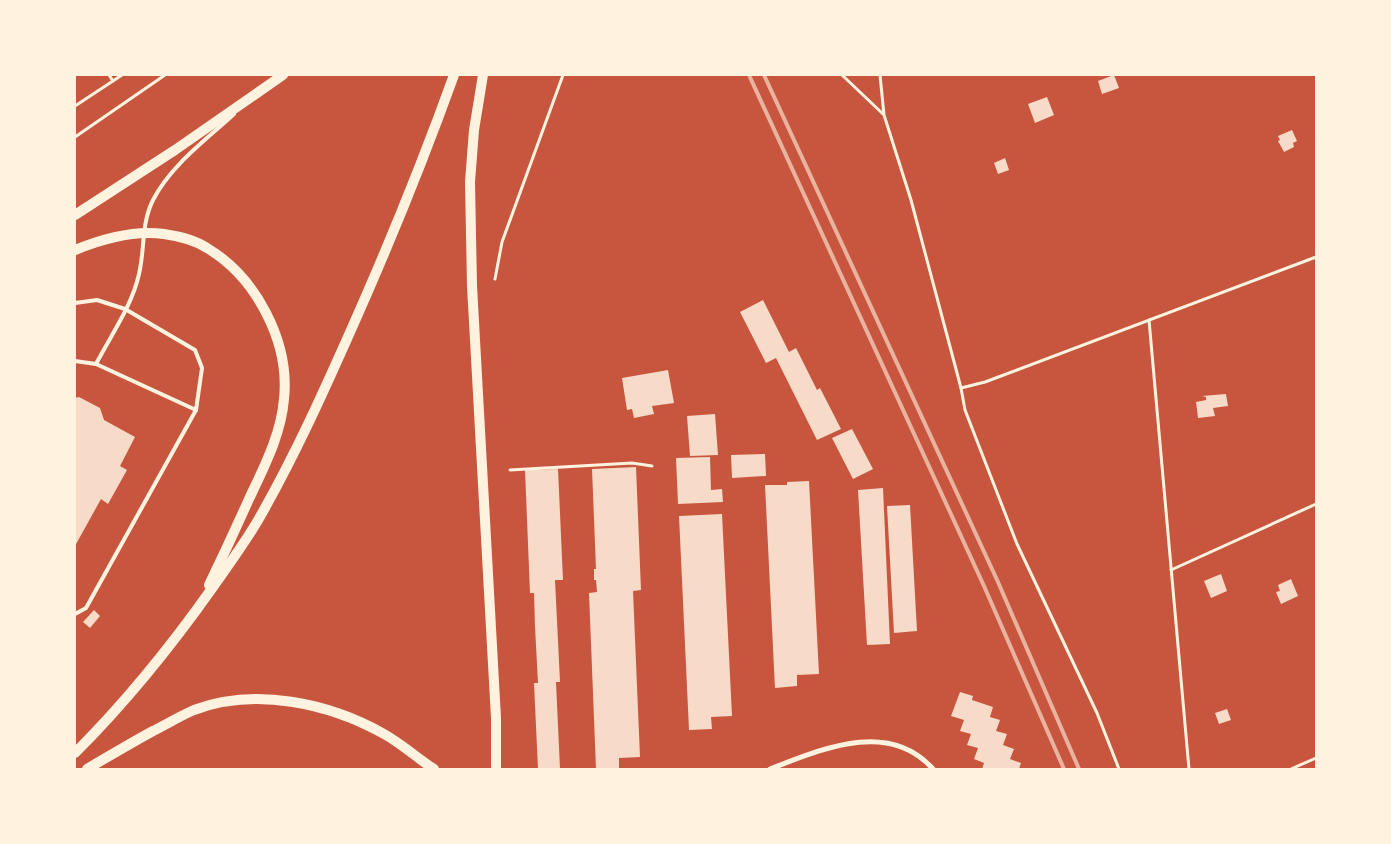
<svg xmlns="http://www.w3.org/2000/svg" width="1391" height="844" font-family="Rubik,sans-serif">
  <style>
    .building { fill: #f7dbc8 }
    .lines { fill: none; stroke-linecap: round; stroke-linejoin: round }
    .path { stroke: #fff3e0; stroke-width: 3 }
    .service { stroke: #fff3e0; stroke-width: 4 }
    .minor { stroke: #fff3e0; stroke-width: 5 }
    .secondary { stroke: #fff3e0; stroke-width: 10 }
    .rail { stroke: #e9b49f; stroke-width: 4 }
  </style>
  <rect width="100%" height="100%" fill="#c8553d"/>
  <g class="building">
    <polygon points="1114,75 1119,88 1102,94 1098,81"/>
    <polygon points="1047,97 1054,115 1035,123 1028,104"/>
    <polygon points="1292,130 1297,141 1293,143 1294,147 1284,152 1278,141 1280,140 1278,136"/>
    <polygon points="1005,158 1009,170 998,174 994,163"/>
    <polygon points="763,300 789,352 796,348 817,390 820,388 841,429 817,440 776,358 766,363 740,312"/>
    <polygon points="668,370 674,403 652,406 654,414 634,418 632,409 627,410 622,378"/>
    <polygon points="1226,394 1228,406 1213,408 1215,416 1198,418 1196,402 1206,400 1206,397 1202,396"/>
    <polygon points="79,397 100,408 104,420 135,437 120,466 127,470 108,504 101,499 75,546 75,398"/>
    <polygon points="715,414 718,455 690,456 687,416"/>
    <polygon points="852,429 873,469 853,479 832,438"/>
    <polygon points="765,454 766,476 732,478 731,455"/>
    <polygon points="710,457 711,490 722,489 723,502 678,504 676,458"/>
    <polygon points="636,467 641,590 633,591 640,757 619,758 619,769 596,769 589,593 597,592 596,580 594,580 594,569 596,569 592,469"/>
    <polygon points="558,469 563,580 555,580 560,682 556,682 560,769 538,769 534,683 538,683 535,627 534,593 530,593 525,470"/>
    <polygon points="809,481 819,674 797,675 797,686 775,688 765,485 787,485 787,482"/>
    <polygon points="883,488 890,644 867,645 858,490"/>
    <polygon points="910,505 917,631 894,633 887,506"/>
    <polygon points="722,514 732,716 711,717 712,729 689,730 679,516"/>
    <polygon points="1221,574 1227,591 1211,598 1204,581"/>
    <polygon points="1291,579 1298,596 1281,604 1276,592 1280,591 1278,585"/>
    <polygon points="94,610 100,616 90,628 83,622"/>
    <polygon points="960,692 973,696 972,700 993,707 990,717 1000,720 996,731 1007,734 1003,745 1014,749 1010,759 1021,763 1019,769 982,769 984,763 974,759 978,748 967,745 971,734 960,731 964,720 951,716"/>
    <polygon points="1227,709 1231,720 1219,724 1215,713"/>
  </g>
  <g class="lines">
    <g class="path">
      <polyline points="109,75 113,81"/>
      <polyline points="842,75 883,114"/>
      <polyline points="880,75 884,115 911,200 961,388 965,410 1017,544 1097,713 1119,769"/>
      <polyline points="75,106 122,75"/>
      <polyline points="75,137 165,75"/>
      <polyline points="495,279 502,242 563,75"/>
      <polyline points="1149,320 1189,769"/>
      <polyline points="961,388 985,382 1316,257"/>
      <polyline points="510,470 632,463 652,466"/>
      <polyline points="1171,570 1316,504"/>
      <polyline points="1291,769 1316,758"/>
    </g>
    <g class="service">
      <polyline points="75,303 97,300 125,309 195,350 202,368 196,410 86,608 75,614"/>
      <polyline points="75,361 96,364 196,410"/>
      <path d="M 96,364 C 111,335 132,306 139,274 C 145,249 141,224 153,200 C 171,165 206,140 234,114"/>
    </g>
    <path class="minor" d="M 770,769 C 822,749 889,719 933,769"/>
    <g class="secondary">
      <polyline points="483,75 474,130 470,182 472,286 496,718 496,769"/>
      <polyline points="75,215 175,150 283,75"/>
      <path d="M 75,250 C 102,239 134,230 164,234 C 178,236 195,240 207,248 C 256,277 290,342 284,399 C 281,435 264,467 249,499 C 236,528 223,556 209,585"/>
      <path d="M 75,753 C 126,702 172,645 213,587 C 230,563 247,540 261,515 C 295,455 323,393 351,330 C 388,247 423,161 454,75"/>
      <path d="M 87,769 C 109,756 131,743 153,731 C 167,724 180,716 194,710 C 255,687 329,703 384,734 C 402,744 417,758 434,769"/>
    </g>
    <g class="rail">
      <polyline points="749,75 984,586 1064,769"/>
      <polyline points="764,75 998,582 1079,769"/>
    </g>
  </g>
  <rect width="1391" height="844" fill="none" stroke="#fff3e0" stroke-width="152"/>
</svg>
